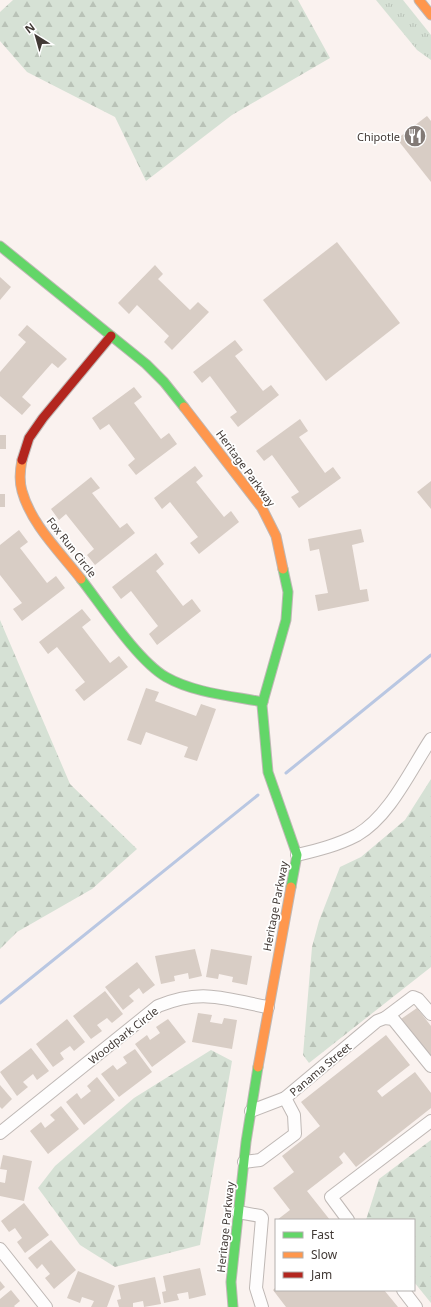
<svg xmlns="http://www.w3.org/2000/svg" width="431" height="1307" font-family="'Noto Sans',sans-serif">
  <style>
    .grass { fill: url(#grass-tufts) }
    .forest { fill: url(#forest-firs) }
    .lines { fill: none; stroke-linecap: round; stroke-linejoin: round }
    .stream { stroke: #b9c7e2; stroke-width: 3 }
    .building { fill: #d8cdc5 }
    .street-casing { stroke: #bfb8b5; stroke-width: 14 }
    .fast-casing { stroke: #bfb8b5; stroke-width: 11 }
    .slow-casing { stroke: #bfb8b5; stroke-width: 11 }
    .jam-casing { stroke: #bfb8b5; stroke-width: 11 }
    .street { stroke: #fefdfd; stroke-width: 12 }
    .fast { stroke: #63d668; stroke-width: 9 }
    .slow { stroke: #ff974d; stroke-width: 9 }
    .jam { stroke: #b3261e; stroke-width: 9 }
    .labels { text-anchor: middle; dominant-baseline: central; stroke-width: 3.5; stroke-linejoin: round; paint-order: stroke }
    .poi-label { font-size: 11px; fill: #413935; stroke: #fff; text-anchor: end }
    .street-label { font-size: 11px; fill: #413935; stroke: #fff }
  </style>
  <defs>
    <pattern id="grass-tufts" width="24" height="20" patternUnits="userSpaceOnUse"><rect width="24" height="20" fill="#d6e1d5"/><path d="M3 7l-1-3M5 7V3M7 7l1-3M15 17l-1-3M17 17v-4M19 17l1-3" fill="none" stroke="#b9c2b7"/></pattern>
    <pattern id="forest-firs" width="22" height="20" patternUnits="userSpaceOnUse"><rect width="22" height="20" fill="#d6e1d5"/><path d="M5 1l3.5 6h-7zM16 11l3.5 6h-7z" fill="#b9c2b7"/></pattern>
  </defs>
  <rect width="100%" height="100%" fill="#faf2ef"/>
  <polygon class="grass" points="376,0 403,0 431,35 431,60 417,50"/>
  <g class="forest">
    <polygon points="13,0 298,0 330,58 232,115 146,181 115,117 27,72 0,41 0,12"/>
    <polygon points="0,620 70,784 137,849 92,889 17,932 0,949"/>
    <polygon points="431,779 431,967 309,1063 303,1055 312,947 319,921 340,867 361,857 405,820"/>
    <polygon points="211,1050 232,1061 200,1245 115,1267 80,1245 38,1188 55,1166 134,1098"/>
    <polygon points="431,1140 431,1303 414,1282 414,1220 366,1220 379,1179"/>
  </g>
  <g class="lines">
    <g class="stream">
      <polyline points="286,773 431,655"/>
      <polyline points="0,1003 258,795"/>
    </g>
  </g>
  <g class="building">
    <polygon points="427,116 431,121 431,182 397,139"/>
    <polygon points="337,242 400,323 326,381 263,300"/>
    <polygon points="155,265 163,274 158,279 190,310 198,302 209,312 172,350 164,342 169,336 137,305 129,314 118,303"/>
    <polygon points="0,277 11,287 0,300"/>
    <polygon points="27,325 67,359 58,368 52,363 22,397 31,405 22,415 0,396 0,372 26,342 18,335"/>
    <polygon points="235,340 243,350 235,356 263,391 271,385 279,395 238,427 230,417 237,412 210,376 202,383 193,372"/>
    <polygon points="134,387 142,397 134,403 161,439 169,433 177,444 136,475 128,465 135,459 109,424 100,430 92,418"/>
    <polygon points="300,419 308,431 299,437 325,473 333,467 341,478 299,508 291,497 299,492 272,455 264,461 256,451"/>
    <rect x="0" y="435" width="6" height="14"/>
    <polygon points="195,466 203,476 196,482 224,517 231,511 239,522 199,554 190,543 198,537 170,502 162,509 154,498"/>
    <polygon points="91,477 100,488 92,493 120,528 127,523 135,533 95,565 87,555 94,549 66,514 59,520 51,509"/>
    <polygon points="431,481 431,509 417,492"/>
    <rect x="0" y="494" width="5" height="13"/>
    <polygon points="361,529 364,542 352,545 360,590 367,589 369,601 318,611 315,595 328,593 319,549 310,551 308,539"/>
    <polygon points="19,530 28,542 20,548 47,583 56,576 65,588 22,621 13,609 22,603 0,575 0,545"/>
    <polygon points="156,553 164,564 156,571 183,606 192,599 201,611 157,645 149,634 158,626 131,591 121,599 112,587"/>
    <polygon points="82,609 91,620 82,627 110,663 119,656 128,667 84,701 75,690 85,682 57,647 48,654 39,642"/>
    <polygon points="146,688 159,692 155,701 196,716 201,704 216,709 197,761 184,757 188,747 146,732 141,745 127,740"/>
    <polygon points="195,949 202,976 189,979 188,973 174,976 175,981 161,984 155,956"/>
    <polygon points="211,949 252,956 247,985 232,982 233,977 219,974 218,979 206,977"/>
    <polygon points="137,962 155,985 143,994 139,988 129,996 134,1001 123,1010 105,987"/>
    <polygon points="105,991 123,1014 112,1023 107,1018 97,1025 102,1031 91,1039 73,1016"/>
    <polygon points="417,1008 431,1026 431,1058 401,1019"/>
    <polygon points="198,1013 212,1015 210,1022 222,1024 224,1018 237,1020 232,1049 192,1042"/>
    <polygon points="67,1019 85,1042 74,1051 70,1046 60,1053 64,1059 53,1067 36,1044"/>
    <polygon points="168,1019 186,1042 152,1067 135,1044 147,1035 150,1040 160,1033 156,1027"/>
    <polygon points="386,1035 410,1065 377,1091 382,1097 415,1072 431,1093 431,1108 356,1167 344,1152 339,1157 343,1163 307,1191 330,1220 277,1220 290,1210 273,1188 294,1172 282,1156 320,1126 301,1102"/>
    <polygon points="31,1048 49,1071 37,1080 33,1074 23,1082 28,1087 17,1096 0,1072"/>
    <polygon points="135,1049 152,1072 119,1097 101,1074 113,1065 117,1070 127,1063 123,1057"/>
    <polygon points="97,1077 115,1100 84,1125 66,1102 77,1093 81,1099 91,1091 87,1086"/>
    <polygon points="0,1085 12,1099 2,1109 0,1107"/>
    <polygon points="61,1106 79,1129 48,1154 30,1131 41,1122 45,1128 55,1120 50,1115"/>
    <polygon points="3,1155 32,1161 24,1201 0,1196 0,1182 5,1183 7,1170 0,1169"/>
    <polygon points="24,1203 49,1235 25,1253 17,1242 22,1238 15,1228 9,1232 1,1221"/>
    <polygon points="51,1240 76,1270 54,1289 45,1278 50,1274 42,1264 37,1269 28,1258"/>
    <polygon points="200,1268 206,1295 189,1299 188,1292 177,1294 179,1300 164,1303 162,1292 166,1291 163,1276"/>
    <polygon points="78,1271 115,1286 107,1307 91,1307 94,1301 82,1297 80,1303 67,1298"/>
    <polygon points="155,1277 161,1304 144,1307 143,1301 133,1303 133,1307 119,1307 117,1300 121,1299 118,1285"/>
    <polygon points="0,1281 5,1287 0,1291"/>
    <polygon points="276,1287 276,1290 384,1290 398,1307 286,1307 273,1290"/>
    <polygon points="11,1290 20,1301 14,1306 15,1307 0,1307 0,1299"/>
  </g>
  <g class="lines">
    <g class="street-casing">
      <g id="street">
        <path d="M 297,855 C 318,850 338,845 357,835 C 390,816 411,769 431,739"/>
        <polyline points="385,1018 413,997 418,999 431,1014"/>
        <polyline points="251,1111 285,1098 377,1021 385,1018 393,1019 431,1066"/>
        <path d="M 0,1133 L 158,1006 C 203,988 223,999 268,1007"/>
        <polyline points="244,1162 260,1160 295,1134 294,1115 285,1098"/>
        <polyline points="238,1212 260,1216 262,1218 256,1288 262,1307"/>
        <polyline points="348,1220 331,1197 431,1121"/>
        <polyline points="0,1249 46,1307"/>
        <polyline points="403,1290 416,1307"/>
      </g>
    </g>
    <g class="fast-casing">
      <g id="fast">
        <polyline points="0,246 146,364 164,382 184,407"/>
        <polyline points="283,569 288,592 286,620 262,705 268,772 297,855 291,887"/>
        <path d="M 81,579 C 102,606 138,661 166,677 C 194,693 232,696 263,702"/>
        <polyline points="233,1307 231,1282 246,1142 258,1067"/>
      </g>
    </g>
    <g class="slow-casing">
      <g id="slow">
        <polyline points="419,0 431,15"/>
        <polyline points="184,407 262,508 276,536 283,569"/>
        <path d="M 22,460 C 20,470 19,481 22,491 C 31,524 60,552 81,579"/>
        <polyline points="258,1067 291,887"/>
      </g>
    </g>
    <g class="jam-casing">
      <polyline id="jam" points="22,460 29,438 43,418 111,336"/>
    </g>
    <use href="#street" class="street"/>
    <use href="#fast" class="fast"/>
    <use href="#slow" class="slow"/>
    <use href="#jam" class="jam"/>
  </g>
  <defs>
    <g id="restaurant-disc" transform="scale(1.15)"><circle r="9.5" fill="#827a76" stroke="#fff"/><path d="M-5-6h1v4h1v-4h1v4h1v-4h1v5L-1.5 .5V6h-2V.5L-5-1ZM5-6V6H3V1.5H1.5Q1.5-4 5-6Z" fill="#fff"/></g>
  </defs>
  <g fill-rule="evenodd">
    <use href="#restaurant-disc" x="415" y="136"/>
  </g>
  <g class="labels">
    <g class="poi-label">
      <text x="400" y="136">Chipotle</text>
    </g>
    <g class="street-label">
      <text transform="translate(246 468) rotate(54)">Heritage Parkway</text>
      <text transform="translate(72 547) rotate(52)">Fox Run Circle</text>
      <text transform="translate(275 906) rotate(-79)">Heritage Parkway</text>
      <text transform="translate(123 1035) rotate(-38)">Woodpark Circle</text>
      <text transform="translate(320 1069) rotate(-40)">Panama Street</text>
      <text transform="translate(225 1227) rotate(-84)">Heritage Parkway</text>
    </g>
  </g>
  <rect x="275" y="1219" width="140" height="72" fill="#ffffff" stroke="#b3b0ae"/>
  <rect x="283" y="1232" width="20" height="6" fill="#63d668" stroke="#b3b0ae"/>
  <text x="311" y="1239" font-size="12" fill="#413935">Fast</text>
  <rect x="283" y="1252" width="20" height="6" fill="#ff974d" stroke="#b3b0ae"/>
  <text x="311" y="1259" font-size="12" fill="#413935">Slow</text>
  <rect x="283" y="1272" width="20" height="6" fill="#b3261e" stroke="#b3b0ae"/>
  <text x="311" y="1279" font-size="12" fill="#413935">Jam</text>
  <g transform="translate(36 36) rotate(323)" stroke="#ffffff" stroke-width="3" paint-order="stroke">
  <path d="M0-3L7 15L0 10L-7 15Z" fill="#413935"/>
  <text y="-6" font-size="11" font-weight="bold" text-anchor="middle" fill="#413935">N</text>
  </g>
</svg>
